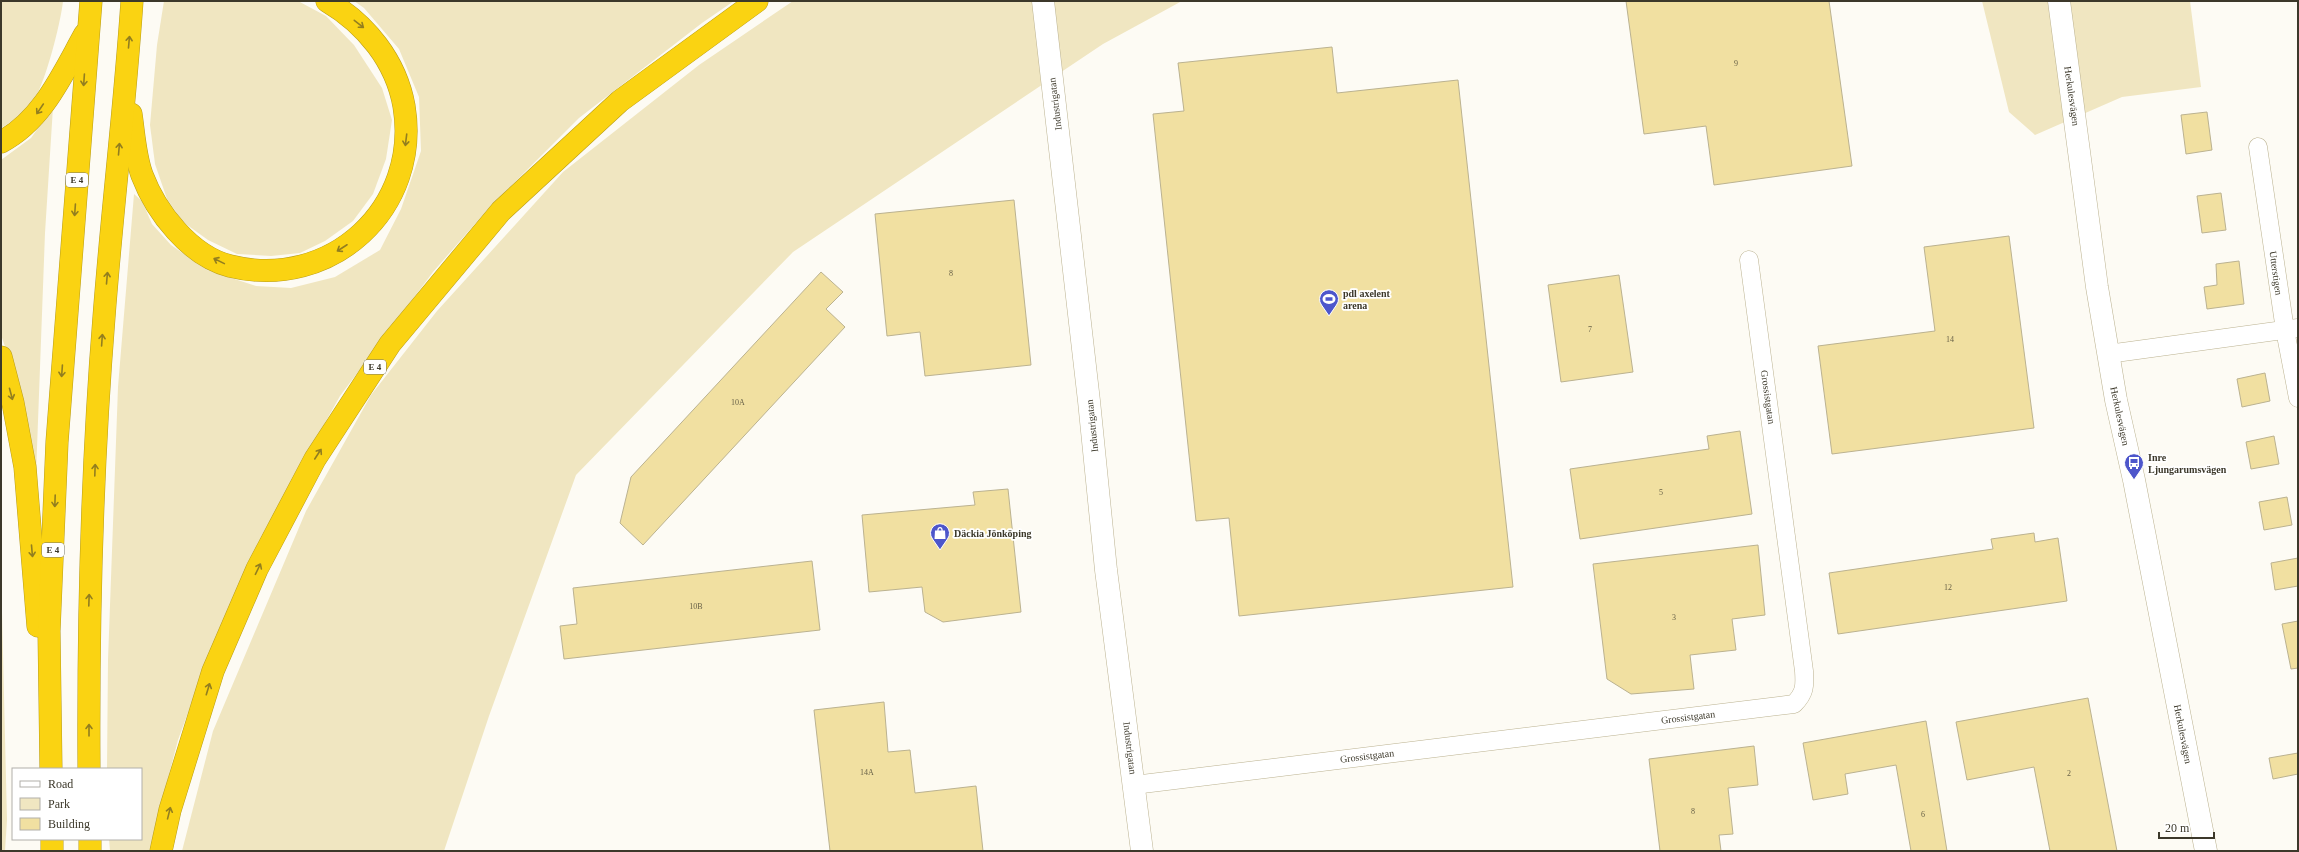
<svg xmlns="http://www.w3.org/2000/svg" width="2299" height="852" font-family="'Times New Roman',serif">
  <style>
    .green { fill: #f0e6c1 }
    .building { fill: #f1e0a1; stroke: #bbb290 }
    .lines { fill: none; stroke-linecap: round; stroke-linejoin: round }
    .street-casing { stroke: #bbb290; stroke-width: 19 }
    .secondary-casing { stroke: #bbb290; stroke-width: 23 }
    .highway-casing { stroke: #b89d1a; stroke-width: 23 }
    .street { stroke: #fff; stroke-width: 18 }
    .secondary { stroke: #fff; stroke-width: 22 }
    .highway { stroke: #fad312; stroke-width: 22 }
    .oneway { stroke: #927e1f }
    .labels { text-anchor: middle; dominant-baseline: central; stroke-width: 3.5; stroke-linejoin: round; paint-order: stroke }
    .number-label { font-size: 8px; fill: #696248 }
    .shield { fill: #fff; stroke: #76746a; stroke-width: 1 }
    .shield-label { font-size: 9px; font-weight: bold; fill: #3c382a }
    .street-label { font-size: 10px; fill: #3c382a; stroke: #fff }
    .poi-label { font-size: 10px; font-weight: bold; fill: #3c382a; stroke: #fff; text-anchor: start }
  </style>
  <rect width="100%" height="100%" fill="#fdfbf4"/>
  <g class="green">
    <path d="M 1,1 L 63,1 C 61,22 44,91 30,106 C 22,115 11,122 1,128 Z"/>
    <polygon points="164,1 298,1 326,16 354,45 382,88 392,120 386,159 373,194 353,221 325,241 300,253 271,256 237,254 208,240 183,222 167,199 155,164 150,125 157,45"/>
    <polygon points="354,1 734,1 702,23 579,118 487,210 433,272 340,396 258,542 209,655 178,740 149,851 110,851 109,839 141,839 141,769 107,769 108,660 118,387 134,194 142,201 152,224 171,245 207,270 256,286 291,288 335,277 380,250 401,209 421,151 419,97 399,49 364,8"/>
    <polygon points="793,1 1182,1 1103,44 793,252 576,475 489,716 444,851 182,851 213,731 306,511 371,395 437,311 563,172 699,65"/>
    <polygon points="1982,1 2190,1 2201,87 2122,97 2035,135 2009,112"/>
    <polygon points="53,107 45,233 36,475 14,373 1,335 1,160 31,138"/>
    <polygon points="1,570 7,820 5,851 1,851"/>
  </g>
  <g class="building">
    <polygon points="1626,1 1829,1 1852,166 1714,185 1706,126 1644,134"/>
    <polygon points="1332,47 1337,93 1458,80 1513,587 1239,616 1229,518 1196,521 1153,114 1184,111 1178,63"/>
    <polygon points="2207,112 2212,150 2186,154 2181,115"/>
    <polygon points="2221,193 2226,230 2202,233 2197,196"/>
    <polygon points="1014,200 1031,365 925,376 920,332 887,336 875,214"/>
    <polygon points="2009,236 2034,428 1832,454 1818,346 1935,331 1924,247"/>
    <polygon points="2239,261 2244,304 2207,309 2204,287 2217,285 2216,264"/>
    <polygon points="821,272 843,292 826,309 845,327 643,545 620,523 631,477"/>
    <polygon points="1619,275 1633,372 1561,382 1548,285"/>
    <polygon points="2265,373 2270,401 2242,407 2237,379"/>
    <polygon points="1740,431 1752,514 1580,539 1570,469 1709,449 1707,436"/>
    <polygon points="2274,436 2279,464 2251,469 2246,442"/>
    <polygon points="1008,489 1021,612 943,622 925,612 922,587 869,592 862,515 975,505 973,492"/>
    <polygon points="2287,497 2292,525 2264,530 2259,502"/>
    <polygon points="2034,533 2035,542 2058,538 2067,601 1838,634 1829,573 1993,549 1991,539"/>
    <polygon points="1758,545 1765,615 1732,619 1736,650 1690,655 1694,689 1631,694 1607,679 1593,564"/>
    <polygon points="2298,558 2298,586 2275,590 2271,563"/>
    <polygon points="812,561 820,630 564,659 560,626 577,624 573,588"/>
    <polygon points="2298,621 2298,668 2291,669 2282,624"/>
    <polygon points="2088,698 2117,851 2050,851 2034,767 1967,780 1956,722"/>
    <polygon points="884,702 888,752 910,750 915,793 976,786 983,851 830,851 814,710"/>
    <polygon points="1926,721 1947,851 1911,851 1896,765 1845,774 1848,794 1813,800 1803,743"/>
    <polygon points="1754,746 1758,785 1728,788 1733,834 1719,835 1721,851 1660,851 1649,759"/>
    <polygon points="2298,753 2298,774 2273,779 2269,758"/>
  </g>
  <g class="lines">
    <g class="street-casing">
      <g id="street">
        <polyline points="2258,147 2285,330 2298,398"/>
        <polyline points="2108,354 2298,328"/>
        <path d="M 1134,785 L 1794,704 C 1805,693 1805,686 1804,671 L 1749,260"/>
      </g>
    </g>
    <g class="secondary-casing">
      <g id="secondary">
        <polyline points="1043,1 1089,401 1106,570 1142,851"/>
        <polyline points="2059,1 2097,287 2116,400 2134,480 2206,851"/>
      </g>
    </g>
    <g class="highway-casing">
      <g id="highway">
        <path d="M 131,114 C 134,134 135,156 142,175 C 156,212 190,256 230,266 C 331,291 421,208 404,106 C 396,61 366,24 327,1"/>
        <path d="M 1,142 C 43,120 63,73 85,34"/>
        <polyline points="1,357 13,403 25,467 38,626"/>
        <polyline points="51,769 49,631 57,442 91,1"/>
        <path d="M 89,769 C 88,618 92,467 104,317 C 112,211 125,106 132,1"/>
        <polyline points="52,839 52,851"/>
        <polyline points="90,839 90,851"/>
        <polyline points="161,851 170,810 213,671 257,569 315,459 390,344 501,211 620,101 757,1"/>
      </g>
    </g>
    <use href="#street" class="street"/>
    <use href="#secondary" class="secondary"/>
    <use href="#highway" class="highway"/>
  </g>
  <defs><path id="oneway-shaft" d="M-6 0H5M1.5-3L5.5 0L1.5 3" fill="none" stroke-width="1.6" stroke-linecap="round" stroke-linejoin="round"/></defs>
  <g class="oneway">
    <use href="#oneway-shaft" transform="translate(359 24) rotate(38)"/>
    <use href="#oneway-shaft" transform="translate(129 42) rotate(-85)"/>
    <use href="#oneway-shaft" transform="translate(84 80) rotate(94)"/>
    <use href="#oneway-shaft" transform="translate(40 109) rotate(124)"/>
    <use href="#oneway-shaft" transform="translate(406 140) rotate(97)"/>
    <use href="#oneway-shaft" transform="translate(119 149) rotate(-85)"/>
    <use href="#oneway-shaft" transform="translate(75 210) rotate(94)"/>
    <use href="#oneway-shaft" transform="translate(342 248) rotate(147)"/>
    <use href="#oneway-shaft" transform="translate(219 261) rotate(-154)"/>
    <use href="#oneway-shaft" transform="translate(107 278) rotate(-85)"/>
    <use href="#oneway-shaft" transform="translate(102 340) rotate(-86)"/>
    <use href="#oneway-shaft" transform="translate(62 371) rotate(94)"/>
    <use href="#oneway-shaft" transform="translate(11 394) rotate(75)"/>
    <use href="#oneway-shaft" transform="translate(318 454) rotate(-57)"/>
    <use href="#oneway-shaft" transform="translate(95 470) rotate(-88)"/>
    <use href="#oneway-shaft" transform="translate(55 501) rotate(92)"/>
    <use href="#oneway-shaft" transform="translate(32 551) rotate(85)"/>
    <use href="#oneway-shaft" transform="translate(258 569) rotate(-64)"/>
    <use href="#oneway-shaft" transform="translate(89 600) rotate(-88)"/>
    <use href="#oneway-shaft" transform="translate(208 689) rotate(-73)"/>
    <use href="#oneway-shaft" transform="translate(89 730) rotate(-90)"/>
    <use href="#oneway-shaft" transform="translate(169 813) rotate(-76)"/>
  </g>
  <defs>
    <g id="stadium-pin" transform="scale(1)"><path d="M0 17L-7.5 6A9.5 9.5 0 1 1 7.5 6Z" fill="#4d56cb" stroke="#fff"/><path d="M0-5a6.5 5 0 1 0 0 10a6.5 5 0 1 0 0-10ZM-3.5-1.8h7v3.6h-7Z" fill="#fff"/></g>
    <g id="bus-pin" transform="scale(1)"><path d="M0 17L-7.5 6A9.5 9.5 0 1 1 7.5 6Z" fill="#4d56cb" stroke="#fff"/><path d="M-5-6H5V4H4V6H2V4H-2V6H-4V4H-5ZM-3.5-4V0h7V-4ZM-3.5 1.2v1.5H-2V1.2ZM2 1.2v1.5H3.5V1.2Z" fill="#fff"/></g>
    <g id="shop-pin" transform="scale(1)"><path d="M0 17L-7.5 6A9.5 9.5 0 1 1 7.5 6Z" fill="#4d56cb" stroke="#fff"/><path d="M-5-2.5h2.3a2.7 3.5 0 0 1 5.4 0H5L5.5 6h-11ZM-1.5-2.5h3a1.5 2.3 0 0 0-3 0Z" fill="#fff"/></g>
  </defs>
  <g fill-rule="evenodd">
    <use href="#stadium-pin" x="1329" y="299"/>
    <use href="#bus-pin" x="2134" y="463"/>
    <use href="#shop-pin" x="940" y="533"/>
  </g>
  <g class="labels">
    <g class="number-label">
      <text x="1736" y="63">9</text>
      <text x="951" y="273">8</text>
      <text x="1590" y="329">7</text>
      <text x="1950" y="339">14</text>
      <text x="738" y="402">10A</text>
      <text x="1661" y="492">5</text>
      <text x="1948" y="587">12</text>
      <text x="696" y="606">10B</text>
      <text x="1674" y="617">3</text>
      <text x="867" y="772">14A</text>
      <text x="2069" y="773">2</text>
      <text x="1693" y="811">8</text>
      <text x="1923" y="814">6</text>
    </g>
    <g class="shield">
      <rect x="66" y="173" width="22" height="14" rx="3"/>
      <rect x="364" y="360" width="22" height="14" rx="3"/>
      <rect x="42" y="543" width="22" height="14" rx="3"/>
    </g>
    <g class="shield-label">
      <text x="77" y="180">E 4</text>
      <text x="375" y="367">E 4</text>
      <text x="53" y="550">E 4</text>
    </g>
    <g class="street-label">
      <text transform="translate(2072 96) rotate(82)">Herkulesvägen</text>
      <text transform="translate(1055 104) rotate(-97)">Industrigatan</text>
      <text transform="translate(2276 273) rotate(82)">Utterstigen</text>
      <text transform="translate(1768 397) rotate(82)">Grossistgatan</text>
      <text transform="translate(2120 416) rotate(78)">Herkulesvägen</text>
      <text transform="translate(1092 426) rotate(-96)">Industrigatan</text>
      <text transform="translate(1688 717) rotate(-7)">Grossistgatan</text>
      <text transform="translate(2183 734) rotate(79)">Herkulesvägen</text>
      <text transform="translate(1130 748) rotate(83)">Industrigatan</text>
      <text transform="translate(1367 756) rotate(-7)">Grossistgatan</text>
    </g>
    <g class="poi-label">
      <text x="1343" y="293">pdl axelent<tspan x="1343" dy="12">arena</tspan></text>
      <text x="2148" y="457">Inre<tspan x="2148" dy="12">Ljungarumsvägen</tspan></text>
      <text x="954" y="533">Däckia Jönköping</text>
    </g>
  </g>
  <rect width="2299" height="852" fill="none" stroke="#3c382a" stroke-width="4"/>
  <rect x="12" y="768" width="130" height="72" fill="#ffffff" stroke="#b1afaa"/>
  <rect x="20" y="781" width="20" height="6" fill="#ffffff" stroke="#b1afaa"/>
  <text x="48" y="788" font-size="12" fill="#3c382a">Road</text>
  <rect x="20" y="798" width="20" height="12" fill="#f0e6c1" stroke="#b1afaa"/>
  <text x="48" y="808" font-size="12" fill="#3c382a">Park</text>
  <rect x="20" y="818" width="20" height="12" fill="#f1e0a1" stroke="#b1afaa"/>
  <text x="48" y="828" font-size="12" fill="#3c382a">Building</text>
  <path d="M2159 832v6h55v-6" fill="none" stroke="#3c382a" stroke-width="2"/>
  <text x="2165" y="832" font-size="12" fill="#3c382a" stroke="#ffffff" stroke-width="3" paint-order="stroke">20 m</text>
</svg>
